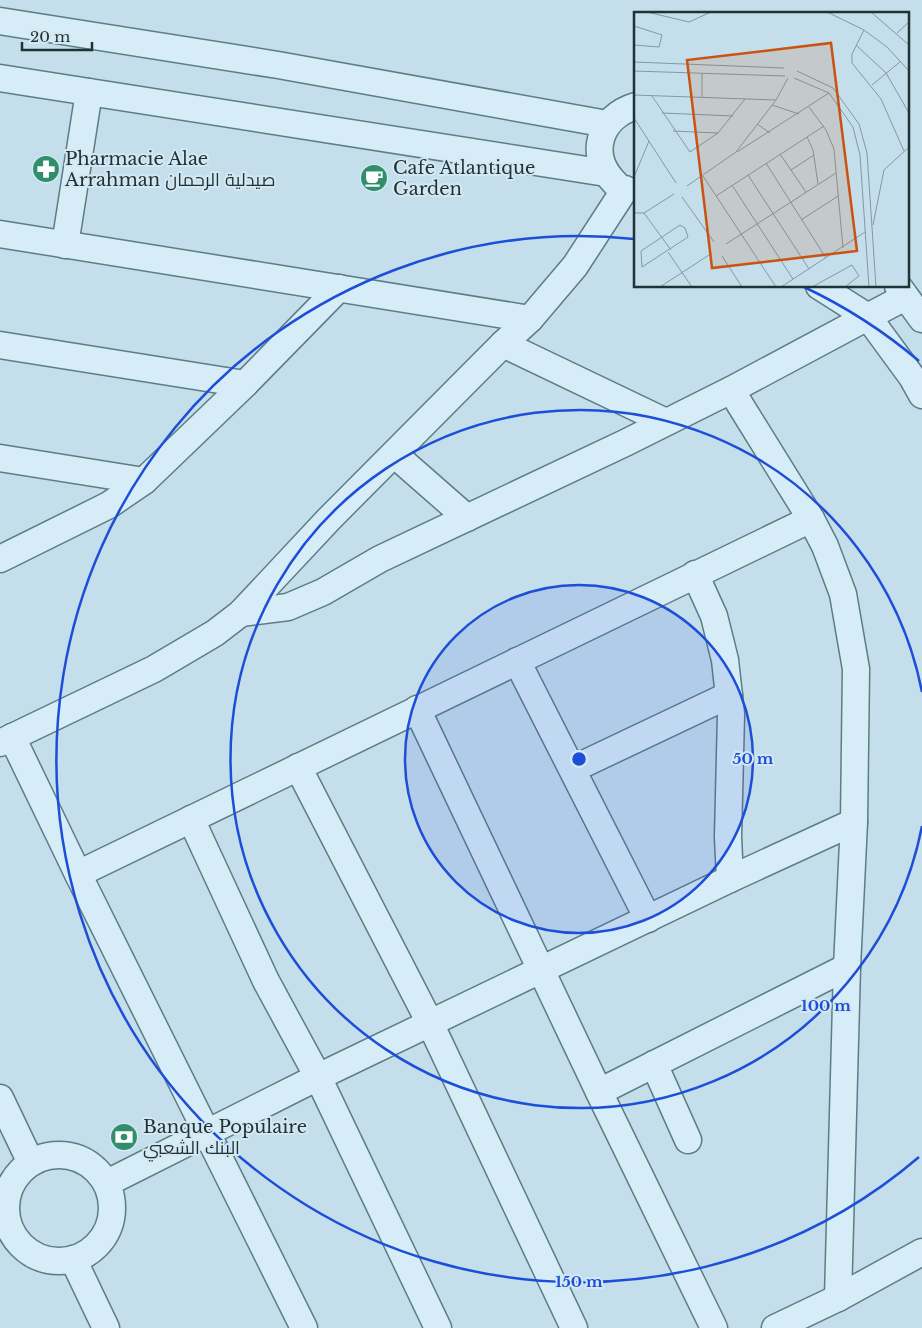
<svg xmlns="http://www.w3.org/2000/svg" width="922" height="1328" font-family="'Libre Baskerville',Cairo,serif">
  <style>
    .lines { fill: none; stroke-linecap: round; stroke-linejoin: round }
    .minor-casing { stroke: #5c7d84; stroke-width: 29 }
    .minor { stroke: #d6ecf6; stroke-width: 26 }
    .ring { fill: none; stroke: #1d4ed8; stroke-width: 2.5 }
    .labels { text-anchor: middle; dominant-baseline: central; stroke-width: 4; stroke-linejoin: round; paint-order: stroke }
    .poi-label { font-size: 18px; fill: #1f3235; stroke: #d3e8f3; text-anchor: start }
    .inset-road { fill: none; stroke: #8299a2; stroke-width: 1 }
    .view { fill: #ca5312; fill-opacity: 0.15; stroke: #ca5312; stroke-width: 2.5 }
    .inset-edge { fill: none; stroke: #1f3235; stroke-width: 2.5 }
    .centre { fill: #1d4ed8; stroke: #d3e8f3; stroke-width: 2.5 }
    .ring-label { font-size: 15px; text-anchor: middle; font-weight: bold; fill: #1d4ed8; stroke: #d3e8f3; stroke-width: 4; stroke-linejoin: round; paint-order: stroke }
  </style>
  <rect width="100%" height="100%" fill="#c4deeb"/>
  <g class="lines">
    <g class="minor-casing">
      <g id="minor">
        <polyline points="0,21 278,65 607,124"/>
        <polyline points="0,78 606,173"/>
        <path d="M 615,183 C 587,155 599,117 636,106"/>
        <polyline points="0,234 530,319"/>
        <polyline points="65,245 89,92"/>
        <polyline points="819,286 868,317 912,377 922,395"/>
        <polyline points="898,286 922,319"/>
        <polyline points="503,344 666,422"/>
        <polyline points="0,345 245,384"/>
        <polyline points="731,390 811,519 825,546 843,594 856,669 854,822 847,967 838,1298"/>
        <polyline points="394,454 467,518"/>
        <polyline points="0,458 144,481"/>
        <polyline points="0,559 109,505 144,481 245,384 339,288"/>
        <polyline points="695,574 714,616 725,660 731,714 728,837 730,879"/>
        <polyline points="241,613 288,607 323,592 380,559 625,443 731,390 905,297"/>
        <polyline points="517,661 648,919"/>
        <polyline points="417,709 599,1092 714,1328"/>
        <polyline points="12,737 78,874 304,1328"/>
        <polyline points="0,743 154,669 215,633 241,613 329,519 503,344 530,319 575,266 625,189"/>
        <polyline points="298,767 430,1023 574,1328"/>
        <polyline points="573,769 729,695"/>
        <polyline points="191,819 266,981 318,1077 438,1328"/>
        <polyline points="78,874 811,519"/>
        <polyline points="654,1064 688,1140"/>
        <polyline points="599,1092 847,967"/>
        <polyline points="0,1098 31,1163"/>
        <circle cx="59" cy="1208" r="53"/>
        <polyline points="107,1183 318,1077 730,879 854,822"/>
        <polyline points="73,1259 106,1328"/>
        <polyline points="775,1328 838,1298 922,1252"/>
      </g>
    </g>
    <use href="#minor" class="minor"/>
  </g>
  <circle cx="579" cy="759" r="174" fill="#1d4ed8" fill-opacity=".12"/>
  <g class="ring">
    <circle cx="579" cy="759" r="174"/>
    <path d="M922 826A349 349 0 1 1 922 692"/>
    <path d="M919 1157A523 523 0 1 1 634 239M804 287A523 523 0 0 1 919 361"/>
  </g>
  <defs>
    <g id="pharmacy-disc" transform="scale(1.4375)"><circle r="9.5" fill="#308e6a" stroke="#d3e8f3"/><path d="M-2-6h4v4h4v4h-4v4h-4v-4h-4v-4h4Z" fill="#fff"/></g>
    <g id="cafe-disc" transform="scale(1.4375)"><circle r="9.5" fill="#308e6a" stroke="#d3e8f3"/><path d="M-5.5-4.5H6V0H3Q3 3.5 0 3.5H-2.5Q-5.5 3.5-5.5 0ZM3-3.2v2h1.7v-2ZM-6 4.5H4V6H-6Z" fill="#fff"/></g>
    <g id="bank-disc" transform="scale(1.4375)"><circle r="9.5" fill="#308e6a" stroke="#d3e8f3"/><path d="M-6-4H6V4H-6ZM0-2.3a2.3 2.3 0 1 0 0 4.6a2.3 2.3 0 1 0 0-4.6Z" fill="#fff"/></g>
  </defs>
  <g fill-rule="evenodd">
    <use href="#pharmacy-disc" x="46" y="169"/>
    <use href="#cafe-disc" x="374" y="178"/>
    <use href="#bank-disc" x="124" y="1137"/>
  </g>
  <g class="labels">
    <g class="poi-label">
      <text x="65" y="159">Pharmacie Alae<tspan x="65" dy="21">Arrahman صيدلية الرحمان</tspan></text>
      <text x="393" y="168">Cafe Atlantique<tspan x="393" dy="21">Garden</tspan></text>
      <text x="143" y="1127">Banque Populaire<tspan x="143" dy="21">البنك الشعبي</tspan></text>
    </g>
  </g>
  <g transform="translate(634 12)">
    <rect width="275" height="275" fill="#c4deeb"/>
    <path class="inset-road" d="M 13,0 L 55,10 L 77,0M 193,0 L 230,18 L 253,35 L 275,59M 237,0 L 275,33M 0,14 L 28,23 L 25,35 L 0,33M 230,18 L 218,42 L 218,51 L 247,87 L 270,139M 263,21 L 275,10M 222,33 L 252,61 L 275,101M 0,50 L 150,56M 0,59 L 151,64M 163,59 L 199,76 L 225,112 L 233,141 L 242,275M 160,66 L 195,81 L 219,115 L 226,143 L 235,275M 238,73 L 267,49M 0,83 L 142,88M 18,84 L 56,140 L 84,121 L 111,87M 68,85 L 68,61M 138,93 L 165,102M 175,95 L 192,118 L 200,137 L 209,236M 28,101 L 99,104M 0,106 L 42,171M 123,112 L 136,121M 39,119 L 84,121M 173,125 L 179,138 L 184,172M 103,140 L 195,81M 146,142 L 172,180M 132,151 L 192,246M 157,158 L 180,143M 114,163 L 175,257M 69,164 L 142,275M 0,165 L 15,129M 98,173 L 159,267M 53,174 L 102,140 L 142,88 L 154,66M 82,184 L 190,114M 48,185 L 80,230M 0,201 L 10,201 L 40,182M 10,201 L 37,238M 167,208 L 204,184M 46,213 L 51,216 L 54,225 L 8,255 L 7,239 ZM 239,213 L 250,158 L 275,135M 92,232 L 202,161M 34,240 L 58,275M 88,244 L 108,275M 26,275 L 78,241M 147,275 L 231,220M 178,275 L 218,253 L 225,264 L 211,275"/>
    <path class="view" d="M 197,31 L 223,239 L 78,256 L 53,48 Z"/>
    <rect width="275" height="275" class="inset-edge"/>
  </g>
  <circle cx="579" cy="759" r="8" class="centre"/>
  <g class="ring-label">
    <text x="753" y="764">50 m</text>
    <text x="826" y="1011">100 m</text>
    <text x="579" y="1287">150 m</text>
  </g>
  <path d="M22 42v8h70v-8" fill="none" stroke="#1f3235" stroke-width="2.5"/>
  <text x="30" y="42" font-size="15" fill="#1f3235" stroke="#d3e8f3" stroke-width="4" paint-order="stroke">20 m</text>
</svg>
